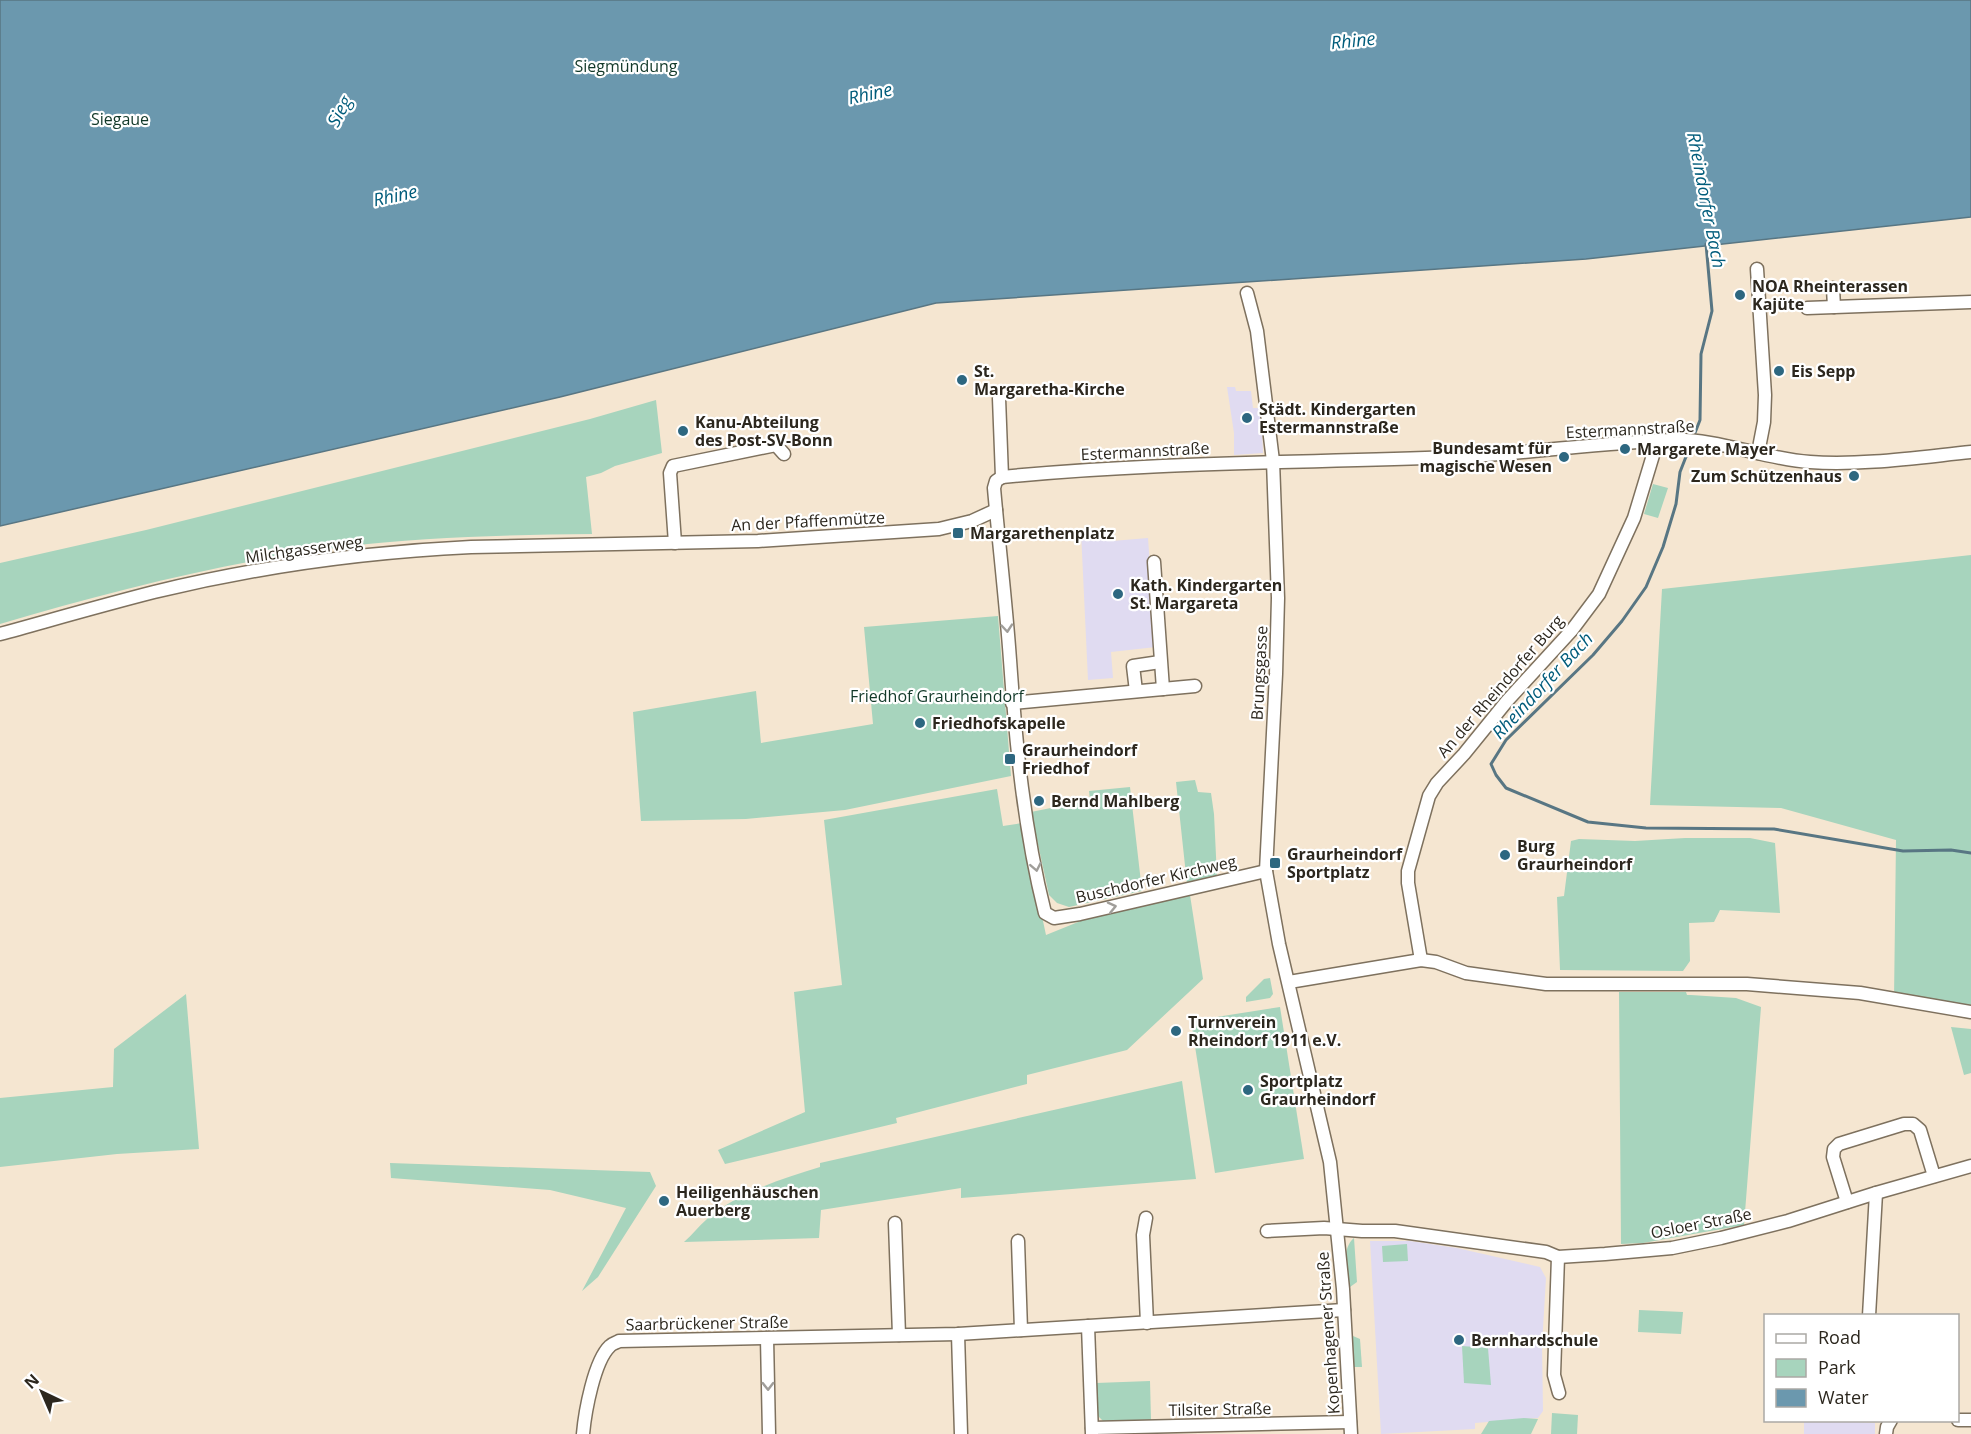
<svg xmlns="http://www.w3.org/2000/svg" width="1971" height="1434" font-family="'Open Sans',sans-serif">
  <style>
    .education { fill: #e0dbf1 }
    .green { fill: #a7d4bd }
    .water { fill: #6b98ae; stroke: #587683; stroke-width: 1.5 }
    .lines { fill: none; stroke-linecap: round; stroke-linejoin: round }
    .stream { stroke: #587683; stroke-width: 3 }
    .street-casing { stroke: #7e715e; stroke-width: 15 }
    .street { stroke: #fff; stroke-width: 12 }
    .oneway { stroke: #a09e9a }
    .poi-dot { fill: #2d6780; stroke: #fff; stroke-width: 2 }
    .labels { text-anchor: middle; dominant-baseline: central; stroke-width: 4.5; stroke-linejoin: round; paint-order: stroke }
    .park-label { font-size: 16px; fill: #123929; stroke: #fff }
    .poi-label { font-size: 16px; font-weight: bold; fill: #2c271e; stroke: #fff; text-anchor: start }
    .street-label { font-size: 16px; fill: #2c271e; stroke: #fff }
    .water-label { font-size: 18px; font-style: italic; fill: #005c7b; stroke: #fff }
  </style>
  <rect width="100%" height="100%" fill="#f5e6d1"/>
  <g class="education">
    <polygon points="1227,387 1235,387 1236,391 1251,391 1253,408 1261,408 1263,453 1234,455 1234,433"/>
    <polygon points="1111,531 1112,541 1148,538 1156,647 1111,652 1113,678 1088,680 1081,532"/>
    <polygon points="1370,1241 1410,1241 1457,1248 1540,1267 1546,1278 1542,1345 1543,1411 1538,1418 1475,1423 1475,1429 1381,1434"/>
    <polygon points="1841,1421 1875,1423 1875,1434 1804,1434 1804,1421"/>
  </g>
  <g class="green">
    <path d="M 656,400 L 662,453 L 615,466 L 601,473 L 586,477 L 592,534 C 509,535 425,537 342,547 C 226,562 112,591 0,624 L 0,563 L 146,530 L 590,419 Z"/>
    <polygon points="1653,484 1668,488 1658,518 1644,514"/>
    <polygon points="1971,555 1971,1011 1894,999 1896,840 1781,808 1650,805 1662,589"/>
    <polygon points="998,616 1011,776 845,810 746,819 641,821 633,712 756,691 761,743 873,724 864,627"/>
    <polygon points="1195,780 1198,792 1211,793 1214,814 1217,877 1187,884 1176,782"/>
    <polygon points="1130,787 1142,891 1069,907 1057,903 1049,895 1031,812 1090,800 1089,791"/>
    <polygon points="997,789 1003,826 1022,823 1046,935 1093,916 1190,895 1203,979 1127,1050 1027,1075 1027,1084 896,1118 897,1123 725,1164 718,1150 805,1112 794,992 842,985 824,820"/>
    <polygon points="1685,838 1750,838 1775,843 1780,913 1720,910 1714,922 1689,923 1690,961 1683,971 1560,970 1557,897 1564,896 1571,841 1579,839 1635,841"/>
    <polygon points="1270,978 1273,994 1270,998 1246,1002 1246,997 1264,979"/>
    <polygon points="1619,992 1686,992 1687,995 1691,995 1736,998 1761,1007 1744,1225 1643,1243 1621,1244"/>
    <polygon points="186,994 199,1149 117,1154 0,1167 0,1098 113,1087 114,1049"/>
    <polygon points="1280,1007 1304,1159 1215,1173 1191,1021"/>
    <polygon points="1951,1027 1971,1029 1971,1073 1964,1075"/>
    <path d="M 1182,1081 L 1196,1179 L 961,1198 L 961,1188 L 821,1210 L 819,1238 L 684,1242 C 692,1235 699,1226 707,1219 C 739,1192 781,1179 820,1167 L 820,1163 Z"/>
    <polygon points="390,1163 650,1172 656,1186 598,1277 582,1291 626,1208 550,1190 391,1178"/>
    <path d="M 1354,1238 L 1357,1282 L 1350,1287 C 1348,1271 1340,1250 1354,1238 Z"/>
    <polygon points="1407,1244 1408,1261 1383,1262 1382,1246"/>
    <polygon points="1639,1310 1683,1312 1681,1334 1638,1332"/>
    <polygon points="1353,1336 1360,1339 1362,1367 1353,1367"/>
    <polygon points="1462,1346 1488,1348 1491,1385 1464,1383"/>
    <polygon points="1150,1381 1151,1420 1104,1422 1097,1415 1096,1383"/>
    <polygon points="1552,1413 1578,1415 1577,1434 1551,1434"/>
    <polygon points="1524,1418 1538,1419 1531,1434 1481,1434 1489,1421"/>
  </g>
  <polygon class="water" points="0,0 1971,0 1971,217 1586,259 936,303 560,397 0,526"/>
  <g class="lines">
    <g class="stream">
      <polyline points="1693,438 1700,420 1701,354 1712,311 1706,244"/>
      <polyline points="1691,444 1680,472 1676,504 1663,547 1646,587 1622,621 1593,655 1506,740 1491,764 1496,775 1506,788 1588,822 1646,828 1774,829 1903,851 1951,850 1971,853"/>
    </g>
    <g class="street-casing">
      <g id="street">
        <polyline points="1757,269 1765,395 1764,422 1758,453"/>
        <polyline points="1833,288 1834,307"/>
        <polyline points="1247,293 1257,331 1273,461 1278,598 1276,674 1266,871 1279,944 1330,1162 1343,1289 1351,1434"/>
        <polyline points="1807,308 1971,302"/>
        <polyline points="999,398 1002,477"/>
        <path d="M 1002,477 C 1151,462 1301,463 1451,457 C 1524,454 1597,443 1671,440 C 1718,438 1763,459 1810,462 C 1860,466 1921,457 1971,452"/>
        <path d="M 1002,477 L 996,481 L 994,488 C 999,545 1006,603 1010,660 C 1016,745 1024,830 1045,913 L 1054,918 L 1080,914 L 1266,871"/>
        <polyline points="675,543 670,473 673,466 776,445 784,454"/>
        <polyline points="1154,562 1163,689"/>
        <path d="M 0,634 C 51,620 103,605 154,592 C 257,567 365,552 471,547 L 758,541 L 939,529 L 972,521 L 996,510"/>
        <polyline points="1136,691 1133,666 1160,662"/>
        <polyline points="1012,703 1195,686"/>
        <polyline points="1421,960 1408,883 1408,871 1429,796 1437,783 1464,754 1507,701 1572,630 1599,594 1634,518 1657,442"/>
        <polyline points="1289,982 1421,960 1436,962 1466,973 1546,984 1747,984 1860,993 1971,1012"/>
        <polyline points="1847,1202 1833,1157 1834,1149 1839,1144 1904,1124 1913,1124 1920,1130 1934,1176"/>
        <polyline points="1146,1218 1143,1235 1147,1323"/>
        <polyline points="895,1223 899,1335"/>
        <polyline points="1267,1231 1324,1228 1362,1231 1395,1231 1546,1252 1558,1257 1605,1254 1672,1248 1721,1238 1788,1221 1876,1193 1971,1166"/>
        <polyline points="1018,1241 1021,1330"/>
        <polyline points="1558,1257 1554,1375 1559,1393"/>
        <polyline points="1869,1316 1876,1193"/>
        <polyline points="1088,1326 1092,1434"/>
        <polyline points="958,1334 961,1434"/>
        <polyline points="767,1338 769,1434"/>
        <polyline points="1958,1420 1971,1420"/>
        <polyline points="1092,1428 1350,1422"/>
        <path d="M 583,1434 C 585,1412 594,1361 610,1346 C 613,1343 616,1343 619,1341 L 958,1334 L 1344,1310"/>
        <polyline points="1886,1434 1887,1427 1891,1420"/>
      </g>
    </g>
    <use href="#street" class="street"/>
  </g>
  <defs><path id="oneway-chevron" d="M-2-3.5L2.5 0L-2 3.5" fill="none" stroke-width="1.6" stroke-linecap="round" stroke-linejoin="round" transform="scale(1.5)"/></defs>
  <g class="oneway">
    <use href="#oneway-chevron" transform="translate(1007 628) rotate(85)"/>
    <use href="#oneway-chevron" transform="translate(1036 867) rotate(79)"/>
    <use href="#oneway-chevron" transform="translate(1112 907) rotate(-13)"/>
    <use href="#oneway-chevron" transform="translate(768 1386) rotate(89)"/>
  </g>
  <g class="poi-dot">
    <circle cx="1740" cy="295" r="6"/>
    <circle cx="1779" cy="371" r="6"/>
    <circle cx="962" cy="380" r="6"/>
    <circle cx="1247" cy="418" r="6"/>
    <circle cx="683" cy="431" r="6"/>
    <circle cx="1625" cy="449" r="6"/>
    <circle cx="1564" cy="457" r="6"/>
    <circle cx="1854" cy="476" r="6"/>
    <rect x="952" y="527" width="12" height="12" rx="3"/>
    <circle cx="1118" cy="594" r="6"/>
    <circle cx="920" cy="723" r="6"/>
    <rect x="1004" y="753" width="12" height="12" rx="3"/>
    <circle cx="1039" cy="801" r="6"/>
    <circle cx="1505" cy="855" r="6"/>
    <rect x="1269" y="857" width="12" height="12" rx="3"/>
    <circle cx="1176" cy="1031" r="6"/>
    <circle cx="1248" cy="1090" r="6"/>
    <circle cx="664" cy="1201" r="6"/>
    <circle cx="1459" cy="1340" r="6"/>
  </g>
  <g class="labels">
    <g class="park-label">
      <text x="626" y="66">Siegmündung</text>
      <text x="120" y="119">Siegaue</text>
      <text x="937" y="696">Friedhof Graurheindorf</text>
    </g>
    <g class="poi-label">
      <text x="1752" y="286">NOA Rheinterassen<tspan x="1752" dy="18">Kajüte</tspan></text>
      <text x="974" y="371">St.<tspan x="974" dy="18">Margaretha-Kirche</tspan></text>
      <text x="1791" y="371">Eis Sepp</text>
      <text x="1259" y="409">Städt. Kindergarten<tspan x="1259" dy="18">Estermannstraße</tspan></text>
      <text x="695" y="422">Kanu-Abteilung<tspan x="695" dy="18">des Post-SV-Bonn</tspan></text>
      <text x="1552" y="448" text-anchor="end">Bundesamt für<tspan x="1552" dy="18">magische Wesen</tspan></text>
      <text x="1637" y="449">Margarete Mayer</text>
      <text x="1842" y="476" text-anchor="end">Zum Schützenhaus</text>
      <text x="970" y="533">Margarethenplatz</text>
      <text x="1130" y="585">Kath. Kindergarten<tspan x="1130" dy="18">St. Margareta</tspan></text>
      <text x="932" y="723">Friedhofskapelle</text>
      <text x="1022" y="750">Graurheindorf<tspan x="1022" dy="18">Friedhof</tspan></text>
      <text x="1051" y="801">Bernd Mahlberg</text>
      <text x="1517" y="846">Burg<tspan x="1517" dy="18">Graurheindorf</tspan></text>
      <text x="1287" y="854">Graurheindorf<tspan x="1287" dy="18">Sportplatz</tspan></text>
      <text x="1188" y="1022">Turnverein<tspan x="1188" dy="18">Rheindorf 1911 e.V.</tspan></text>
      <text x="1260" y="1081">Sportplatz<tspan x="1260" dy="18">Graurheindorf</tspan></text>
      <text x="676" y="1192">Heiligenhäuschen<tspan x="676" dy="18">Auerberg</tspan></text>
      <text x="1471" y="1340">Bernhardschule</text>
    </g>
    <g class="street-label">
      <text transform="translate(1630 429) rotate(-3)">Estermannstraße</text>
      <text transform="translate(1145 451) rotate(-3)">Estermannstraße</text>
      <text transform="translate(808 521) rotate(-3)">An der Pfaffenmütze</text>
      <text transform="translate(304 549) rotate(-8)">Milchgasserweg</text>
      <text transform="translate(1259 673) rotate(-87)">Brungsgasse</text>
      <text transform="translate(1500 686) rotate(-49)">An der Rheindorfer Burg</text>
      <text transform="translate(1156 879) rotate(-13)">Buschdorfer Kirchweg</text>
      <text transform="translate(1701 1223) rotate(-11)">Osloer Straße</text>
      <text transform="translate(707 1323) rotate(-1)">Saarbrückener Straße</text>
      <text transform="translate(1328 1333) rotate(-94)">Kopenhagener Straße</text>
      <text transform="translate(1220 1409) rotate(-1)">Tilsiter Straße</text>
    </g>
    <g class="water-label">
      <text transform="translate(1353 40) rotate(-6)">Rhine</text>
      <text transform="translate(870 93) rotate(-12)">Rhine</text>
      <text transform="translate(339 111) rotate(-62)">Sieg</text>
      <text transform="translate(395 195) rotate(-12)">Rhine</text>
      <text transform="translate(1707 200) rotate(79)">Rheindorfer Bach</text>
      <text transform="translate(1542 685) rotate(-47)">Rheindorfer Bach</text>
    </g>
  </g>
  <rect x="1764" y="1314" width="195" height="108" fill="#ffffff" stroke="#aba9a5" stroke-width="1.5"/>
  <rect x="1776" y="1334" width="30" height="9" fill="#ffffff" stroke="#aba9a5" stroke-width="1.5"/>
  <text x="1818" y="1344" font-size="18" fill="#2c271e">Road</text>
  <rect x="1776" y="1359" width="30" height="18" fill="#a7d4bd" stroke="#aba9a5" stroke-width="1.5"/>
  <text x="1818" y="1374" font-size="18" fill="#2c271e">Park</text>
  <rect x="1776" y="1389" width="30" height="18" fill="#6b98ae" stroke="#aba9a5" stroke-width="1.5"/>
  <text x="1818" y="1404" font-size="18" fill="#2c271e">Water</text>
  <g transform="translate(42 1392) rotate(316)" stroke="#ffffff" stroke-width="4.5" paint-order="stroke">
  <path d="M0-4.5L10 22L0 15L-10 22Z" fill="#2c271e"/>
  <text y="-9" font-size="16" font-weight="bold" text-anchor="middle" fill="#2c271e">N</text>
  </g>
</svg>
